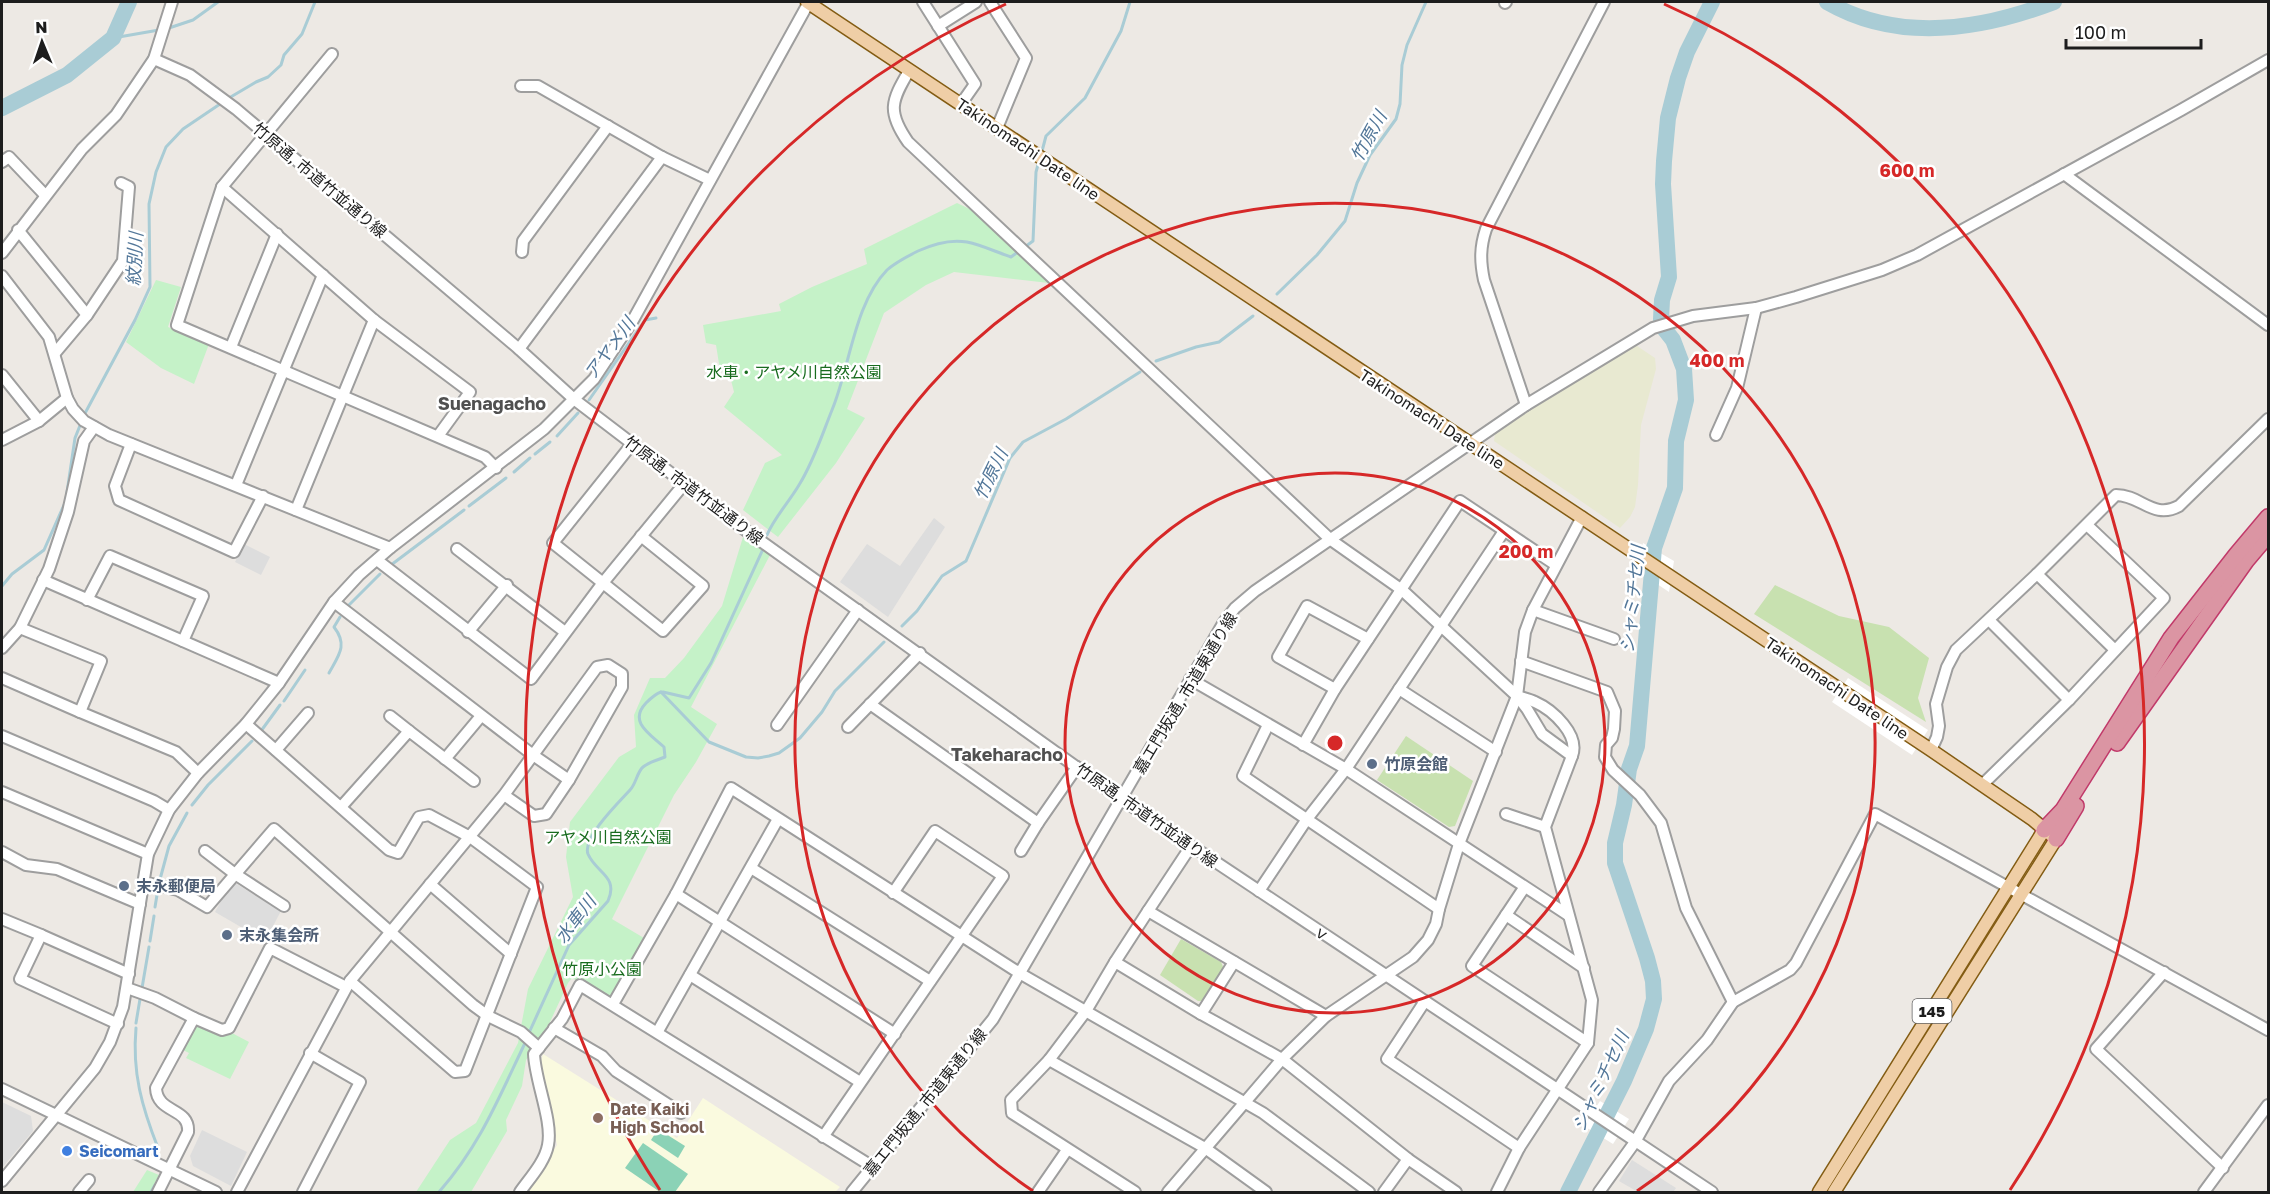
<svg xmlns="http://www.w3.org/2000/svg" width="2270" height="1194" font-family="'Golos Text','Noto Sans JP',sans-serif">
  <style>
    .education { fill: #fafadf }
    .farmland { fill: #e8e9d1 }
    .grass { fill: #c8e1b0 }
    .park { fill: #c5f2c8 }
    .pitch { fill: #8bd2b6 }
    .parking { fill: #ddd }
    .pier { fill: #fff }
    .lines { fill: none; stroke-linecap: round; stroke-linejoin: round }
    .stream { stroke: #a9ccd5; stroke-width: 3 }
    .river { stroke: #a9ccd5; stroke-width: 16 }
    .minor-casing { stroke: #9e9e9e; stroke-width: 14 }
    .major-casing { stroke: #835c13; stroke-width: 15 }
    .highway-casing { stroke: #c13a6a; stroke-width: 18 }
    .minor { stroke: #fff; stroke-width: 10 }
    .major { stroke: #efcea6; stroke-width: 12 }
    .highway { stroke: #db95a3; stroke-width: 15 }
    .ring { fill: none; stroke: #d62828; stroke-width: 3 }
    .service-dot { fill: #5c6f8a; stroke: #fff; stroke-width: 2 }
    .education-dot { fill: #8d6e63; stroke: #fff; stroke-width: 2 }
    .shop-dot { fill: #3f7fe0; stroke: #fff; stroke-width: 2 }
    .labels { text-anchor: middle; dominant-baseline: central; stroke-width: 5; stroke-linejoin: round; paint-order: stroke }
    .shield { fill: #fff; stroke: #616161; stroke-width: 1.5 }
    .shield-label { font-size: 15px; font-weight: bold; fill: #1d1d1d }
    .street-label { font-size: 16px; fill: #1d1d1d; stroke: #fff }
    .park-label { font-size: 16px; fill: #196c1f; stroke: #fff }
    .service-label { font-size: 16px; font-weight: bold; fill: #4e5e75; stroke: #fff; text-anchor: start }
    .education-label { font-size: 16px; font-weight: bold; fill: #785e54; stroke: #fff; text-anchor: start }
    .shop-label { font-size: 16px; font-weight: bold; fill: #366cbe; stroke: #fff; text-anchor: start }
    .water-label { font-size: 18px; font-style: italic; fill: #537799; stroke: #fff }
    .neighbourhood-label { font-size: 18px; font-weight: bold; fill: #505050; stroke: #fff }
    .centre { fill: #d62828; stroke: #fff; stroke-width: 3 }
    .ring-label { font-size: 18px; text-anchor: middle; font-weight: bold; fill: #d62828; stroke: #fff; stroke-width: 5; stroke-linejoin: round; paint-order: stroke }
  </style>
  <rect width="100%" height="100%" fill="#ede9e4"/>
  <polygon class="education" points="543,1054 677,1138 703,1098 840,1187 835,1192 525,1192 557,1145 540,1065"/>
  <polygon class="farmland" points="1634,344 1655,358 1656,369 1641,425 1638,485 1635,507 1630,517 1620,528 1494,441 1495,434 1563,388"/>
  <g class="grass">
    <polygon points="1775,585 1839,616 1889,627 1929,658 1918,698 1926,722 1754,614"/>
    <polygon points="1406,736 1473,781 1455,826 1449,827 1377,780"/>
    <polygon points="1181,939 1221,962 1224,969 1205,1001 1198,1001 1160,975"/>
  </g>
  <g class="park">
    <polygon points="957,203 976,212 1049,283 954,272 926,285 884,313 847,409 865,418 836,463 778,537 743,510 765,463 782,455 724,407 734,392 730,376 720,370 716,345 706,343 703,325 781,311 779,304 812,287 867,264 864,249"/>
    <polygon points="156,280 181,287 168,327 209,344 194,384 161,368 126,342"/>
    <polygon points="743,537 770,555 691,707 717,724 696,762 674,795 612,919 644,938 610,999 572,978 568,983 550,1022 526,1060 522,1086 506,1120 507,1131 471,1192 416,1192 450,1140 476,1123 518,1043 528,989 573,897 566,857 570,822 619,757 636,747 634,715 650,678 665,678 684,658 722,606"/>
    <polygon points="198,1024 224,1035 232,1033 249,1042 230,1079 186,1058 189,1053 181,1049 193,1025"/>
    <polygon points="147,1170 159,1175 150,1192 133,1192"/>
  </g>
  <g class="pitch">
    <polygon points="658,1129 685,1146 678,1158 651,1140"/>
    <polygon points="643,1143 688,1174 675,1192 660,1192 625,1168"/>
  </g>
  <g class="parking">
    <polygon points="934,518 945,527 888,617 840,582 867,544 900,566"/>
    <polygon points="244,544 270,557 261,575 235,562"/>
    <polygon points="232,881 281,911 265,941 215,912"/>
    <polygon points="2,1102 31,1116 33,1131 2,1168"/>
    <polygon points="202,1130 247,1152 231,1186 193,1166 190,1156"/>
    <polygon points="1632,1160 1676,1188 1673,1192 1638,1192 1619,1181"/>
  </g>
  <g class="pier">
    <polygon points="1643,543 1674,561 1669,592 1639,572"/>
    <polygon points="1848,678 1928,730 1912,755 1832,702"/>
    <polygon points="1600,1101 1629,1119 1613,1144 1584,1126"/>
  </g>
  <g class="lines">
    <g class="stream">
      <polyline points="166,29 193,20 218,2"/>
      <polyline points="113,38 159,30"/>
      <polyline points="229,98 256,82 268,77 281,65 284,55 302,34 315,2"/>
      <polyline points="1041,155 1046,136 1085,98 1121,31 1130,2"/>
      <polyline points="1277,294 1317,255 1345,221 1357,183 1370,155 1396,119 1400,104 1402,65 1407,45 1426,2"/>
      <polyline points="1156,361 1196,347 1219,342 1253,316"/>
      <polyline points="589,400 645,320 656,318"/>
      <polyline points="83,417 135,320 150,287 149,204 156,172 166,147 183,129 223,102"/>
      <polyline points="557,436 578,413"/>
      <polyline points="535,454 550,442"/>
      <polyline points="514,472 530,458"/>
      <polyline points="66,499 75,438 81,423"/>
      <polyline points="469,506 506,478"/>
      <path d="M 767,535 C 774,518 789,502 799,485 C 813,463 822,435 832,410 C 850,367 854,304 887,270 C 896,262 908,256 918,251 C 933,244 950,239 967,242 C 982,245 996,252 1011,257 L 1033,241 L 1036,172 L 1039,161"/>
      <polyline points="391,565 464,510"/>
      <polyline points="2,586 12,574 44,550 64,505"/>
      <polyline points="347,607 380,574"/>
      <polyline points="902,626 917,611 942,576 966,561 1010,458 1023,442 1066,419 1140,372"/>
      <path d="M 329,673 C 339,655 348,645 334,627 L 340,617"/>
      <polyline points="661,692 709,742 746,757 758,758 769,756 779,753 800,738 822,712 835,691 884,642"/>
      <polyline points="663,692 689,698 711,663 763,549"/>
      <polyline points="284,701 305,670"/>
      <polyline points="261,731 280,705"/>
      <polyline points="192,805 208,785 252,741"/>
      <polyline points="159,883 169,846 187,813"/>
      <polyline points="155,907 158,889"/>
      <polyline points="150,941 154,916"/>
      <polyline points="142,988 149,947"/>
      <polyline points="136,1023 140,999"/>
      <path d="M 136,1028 C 132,1073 142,1107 158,1148"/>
      <path d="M 528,1035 L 569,945 L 608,901 C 619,876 596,873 588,854 C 582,838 619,802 630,790 C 636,784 637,772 643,767 C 649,762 658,760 665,757 L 664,747 C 650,734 628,722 646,703 C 651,698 655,694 661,692"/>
      <polyline points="151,1192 155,1185"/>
      <path d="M 439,1192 C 481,1144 499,1097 526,1041"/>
    </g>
    <g class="river">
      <path d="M 1827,2 C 1898,43 1981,30 2054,2"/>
      <polyline points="2,108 67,75 113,38 129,2"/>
      <polyline points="1568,1192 1624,1081 1646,1029 1654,999 1653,981 1647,958 1615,863 1615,843 1624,805 1629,769 1637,746 1654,548 1675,488 1676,441 1686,400 1684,369 1673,340 1662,326 1661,319 1662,300 1669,277 1663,184 1664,161 1668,118 1678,78 1687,52 1712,2"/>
    </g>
    <g class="minor-casing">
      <g id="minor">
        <polyline points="923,2 975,84 961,104"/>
        <polyline points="990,2 1026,58 997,128"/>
        <polyline points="1505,3 1506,2"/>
        <polyline points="938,26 976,2"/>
        <polyline points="332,54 222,187 177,325 485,457 496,468"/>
        <polyline points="154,59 190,75 236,109 519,349 575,400 744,529 1121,799 1712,1192"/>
        <path d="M 909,71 C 891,101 887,112 908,142 L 1331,540 L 1402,590 L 1517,696 L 1527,709 L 1542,734 L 1572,756 L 1545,827 L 1592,1000 L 1588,1043 L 1519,1148 L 1387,1059 L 1425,1001"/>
        <polyline points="521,86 538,86 662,157 710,180"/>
        <polyline points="2,162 9,157 45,195"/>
        <polyline points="2064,174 2268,325"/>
        <polyline points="222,187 374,320 470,392 438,436"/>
        <polyline points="18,230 87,315"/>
        <polyline points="522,252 523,241 608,126"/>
        <polyline points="2,253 82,149 116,115 154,59 172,2"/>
        <polyline points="2,276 49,337 67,398 73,409 84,421 109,435 390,548"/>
        <polyline points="231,347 277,234"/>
        <polyline points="519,349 662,157"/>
        <polyline points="55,353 87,315 123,261 129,187 121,183"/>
        <polyline points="2,375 39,421"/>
        <path d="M 1526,405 L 1484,280 C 1480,261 1480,247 1486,229 L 1604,2"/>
        <polyline points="1716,435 1737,388 1756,308"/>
        <polyline points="2,440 39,421 67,398"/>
        <polyline points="131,444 115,486 119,500 234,552 263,496"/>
        <polyline points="632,444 553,543 663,631 703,586 641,536"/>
        <polyline points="236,485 323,275"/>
        <polyline points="296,510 374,320"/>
        <polyline points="457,549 565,632"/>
        <polyline points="377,560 531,679 602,584 684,484"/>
        <polyline points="2037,574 2115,650"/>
        <polyline points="43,580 279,683"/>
        <polyline points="87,600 110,556 203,596 183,641"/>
        <polyline points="334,602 533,755 569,780"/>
        <polyline points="1533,610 1614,639"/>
        <polyline points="1989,620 2069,700"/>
        <polyline points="468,632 507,585"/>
        <polyline points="2,648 20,628 49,569 68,512 84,441 94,427"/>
        <polyline points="1521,661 1607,692 1615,711 1614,729 1612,738 1606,745 1605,757 1613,770 1640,795 1661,823 1686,908 1733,1002"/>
        <polyline points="2,678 80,712 101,661 20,628"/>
        <polyline points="1190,679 1346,769 1568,915"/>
        <polyline points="1335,689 1278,657 1307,606 1368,639"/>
        <polyline points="1399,689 1496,752"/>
        <path d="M 1517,696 C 1523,698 1529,699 1535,702 C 1553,710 1580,735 1572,756"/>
        <polyline points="870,704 1038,823 1077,767"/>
        <polyline points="80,712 176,752 198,773"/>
        <polyline points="390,716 409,731"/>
        <polyline points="246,724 389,850 398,853 419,817 429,815 470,837 537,887 465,1071 455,1072 350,981"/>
        <polyline points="777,725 858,610"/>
        <polyline points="1268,725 1243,776 1439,909"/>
        <polyline points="848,727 920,653"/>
        <polyline points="2,736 154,801 169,810"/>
        <polyline points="1303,745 1335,689 1460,501 1556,565"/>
        <polyline points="276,750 308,713"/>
        <path d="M 1931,750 L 1937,737 L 1939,726 L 1936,704 L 1947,667 L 1956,650 L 2037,574 L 2116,495 C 2141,495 2153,520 2179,506 L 2268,419"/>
        <polyline points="445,759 481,716"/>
        <polyline points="1982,785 2069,700 2164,598 2087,525"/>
        <polyline points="2,792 148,854"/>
        <polyline points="341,807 409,731 474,781"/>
        <polyline points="1506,814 1545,827"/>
        <polyline points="1191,846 1148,911 1326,1016"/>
        <polyline points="205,851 235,874 284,906"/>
        <polyline points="1021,851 1038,823"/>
        <polyline points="2,852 26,865 57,869 140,904"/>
        <polyline points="751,868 930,981"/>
        <polyline points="143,882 178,890 207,907 274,829 473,1005 488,1016 521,1032 539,1048"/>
        <polyline points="430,884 511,954"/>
        <polyline points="1524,888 1472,966 1588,1043"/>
        <polyline points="1259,891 1307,819 1346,769 1504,531"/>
        <polyline points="676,894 895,1034"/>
        <polyline points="1506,915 1584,968"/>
        <polyline points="2,919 41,935"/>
        <polyline points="1115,962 1148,911"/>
        <polyline points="1234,962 1201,1014 1282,1059 1408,1159 1456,1192"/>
        <polyline points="2164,972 2096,1049 2223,1168"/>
        <polyline points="690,975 860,1082"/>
        <polyline points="127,988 155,998 194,1018"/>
        <polyline points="613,1004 676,894 731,788 1021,974 1263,1113 1369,1192"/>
        <polyline points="118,1024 20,979 41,935 129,974"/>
        <polyline points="554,1028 602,1056 616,1071 681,1113"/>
        <polyline points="658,1031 778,819"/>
        <polyline points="1049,1060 1205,1148 1266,1192"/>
        <polyline points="2,1089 216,1192"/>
        <polyline points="823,1137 1003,876 935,831 893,893"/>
        <polyline points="2,1181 95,1068 110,1042 123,1007 148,854 169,810 198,773 246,724 279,683 334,602 359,575 390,548 544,429 594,379 633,320 809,2"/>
        <polyline points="79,1192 89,1180"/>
        <path d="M 158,1192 L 188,1132 C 190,1107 157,1114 156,1088 L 194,1018 L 222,1030 L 229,1028 L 270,948 L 346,987"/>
        <polyline points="237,1192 350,981 504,795 597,667 608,665 622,674 622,687 569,780 546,814 534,816 504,795"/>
        <polyline points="303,1192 360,1082 310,1053"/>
        <path d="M 520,1192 C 529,1179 545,1162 548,1145 C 553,1121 535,1081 534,1054 L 562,1019 L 580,985 L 873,1167"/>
        <polyline points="852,1192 993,1019 1224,622 1235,608 1255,591 1526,405 1653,328 1693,316 1756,308 1796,297 1882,270 1917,255 2181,110 2268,60"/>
        <polyline points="1038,1192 1067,1150"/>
        <polyline points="1135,1192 1012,1113 1011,1100 1049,1060 1086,1011 1115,962 1201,1014"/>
        <polyline points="1168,1192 1282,1059 1326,1016 1413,957 1428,940 1436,924 1439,909 1459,844 1517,696 1525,632 1533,610 1582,517"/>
        <polyline points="1384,1192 1408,1159"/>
        <polyline points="1497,1192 1519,1148"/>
        <polyline points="1599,1192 1635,1142 1669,1081 1707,1040 1733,1002 1790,970 1796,963 1875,814 2268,1030"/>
        <polyline points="2204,1192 2268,1105"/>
      </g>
    </g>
    <g class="major-casing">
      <g id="major">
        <polyline points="807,2 1931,750 2032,819 2056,839 1834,1192"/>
        <polyline points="1819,1192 2044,830"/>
      </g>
    </g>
    <g class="highway-casing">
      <g id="highway">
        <polyline points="2117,743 2246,561 2268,535"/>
        <polyline points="2044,830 2063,810 2171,638 2236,555 2268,517"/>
        <polyline points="2056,839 2076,806"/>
      </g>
    </g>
    <use href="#minor" class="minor"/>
    <use href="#major" class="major"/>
    <use href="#highway" class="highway"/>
  </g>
  <g class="ring">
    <circle cx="1335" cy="743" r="270"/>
    <path d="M1033 1191A540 540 0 1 1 1637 1191"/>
    <path d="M660 1190A809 809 0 0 1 1006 4M1664 4A809 809 0 0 1 2010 1190"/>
  </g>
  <g class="service-dot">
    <circle cx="1372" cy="764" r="6"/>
    <circle cx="124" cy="886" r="6"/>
    <circle cx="227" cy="935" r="6"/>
  </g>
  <circle class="education-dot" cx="598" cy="1118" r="6"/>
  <circle class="shop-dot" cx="67" cy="1151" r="6"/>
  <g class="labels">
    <rect class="shield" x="1912.5" y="999" width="39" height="24" rx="4.5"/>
    <g class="shield-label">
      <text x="1932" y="1011">145</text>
    </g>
    <g class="street-label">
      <text transform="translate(1028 149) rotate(34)">Takinomachi Date line</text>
      <text transform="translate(320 180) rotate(40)">竹原通, 市道竹並通り線</text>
      <text transform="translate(1432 419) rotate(33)">Takinomachi Date line</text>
      <text transform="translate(694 490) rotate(37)">竹原通, 市道竹並通り線</text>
      <text transform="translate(1837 688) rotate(34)">Takinomachi Date line</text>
      <text transform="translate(1185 693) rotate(-59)">嘉エ門坂通, 市道東通り線</text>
      <text transform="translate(1147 815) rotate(35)">竹原通, 市道竹並通り線</text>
      <text transform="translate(1322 933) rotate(34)">ｖ</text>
      <text transform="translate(925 1102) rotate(-51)">嘉エ門坂通, 市道東通り線</text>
    </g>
    <g class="park-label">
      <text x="794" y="372">水車・アヤメ川自然公園</text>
      <text x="608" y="837">アヤメ川自然公園</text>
      <text x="602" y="969">竹原小公園</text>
    </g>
    <g class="service-label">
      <text x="1384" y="764">竹原会館</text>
      <text x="136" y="886">末永郵便局</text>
      <text x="239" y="935">末永集会所</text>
    </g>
    <g class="education-label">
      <text x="610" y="1109">Date Kaiki<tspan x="610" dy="18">High School</tspan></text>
    </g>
    <g class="shop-label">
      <text x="79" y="1151">Seicomart</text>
    </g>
    <g class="water-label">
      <text transform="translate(1368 136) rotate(-61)">竹原川</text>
      <text transform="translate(134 259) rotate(-87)">紋別川</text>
      <text transform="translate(609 348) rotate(-54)">アヤメ川</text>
      <text transform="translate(990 474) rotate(-64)">竹原川</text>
      <text transform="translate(1632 599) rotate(-84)">シャミチセ川</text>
      <text transform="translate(575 919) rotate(-53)">水車川</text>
      <text transform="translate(1600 1081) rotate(-65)">シャミチセ川</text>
    </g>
    <g class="neighbourhood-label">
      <text x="492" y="403">Suenagacho</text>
      <text x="1007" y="754">Takeharacho</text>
    </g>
  </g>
  <circle cx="1335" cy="743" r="9" class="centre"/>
  <g class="ring-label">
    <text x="1907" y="177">600 m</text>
    <text x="1717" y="367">400 m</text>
    <text x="1526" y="558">200 m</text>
  </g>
  <rect width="2270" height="1194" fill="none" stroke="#1d1d1d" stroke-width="6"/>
  <g transform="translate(42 42) rotate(358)" stroke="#ffffff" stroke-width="4.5" paint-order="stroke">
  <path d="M0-4.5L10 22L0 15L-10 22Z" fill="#1d1d1d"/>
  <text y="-9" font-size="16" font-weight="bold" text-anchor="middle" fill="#1d1d1d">N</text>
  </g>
  <path d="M2066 39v9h135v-9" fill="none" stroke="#1d1d1d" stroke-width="3"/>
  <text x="2075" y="39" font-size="18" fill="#1d1d1d" stroke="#ffffff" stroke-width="4.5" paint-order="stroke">100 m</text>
</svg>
